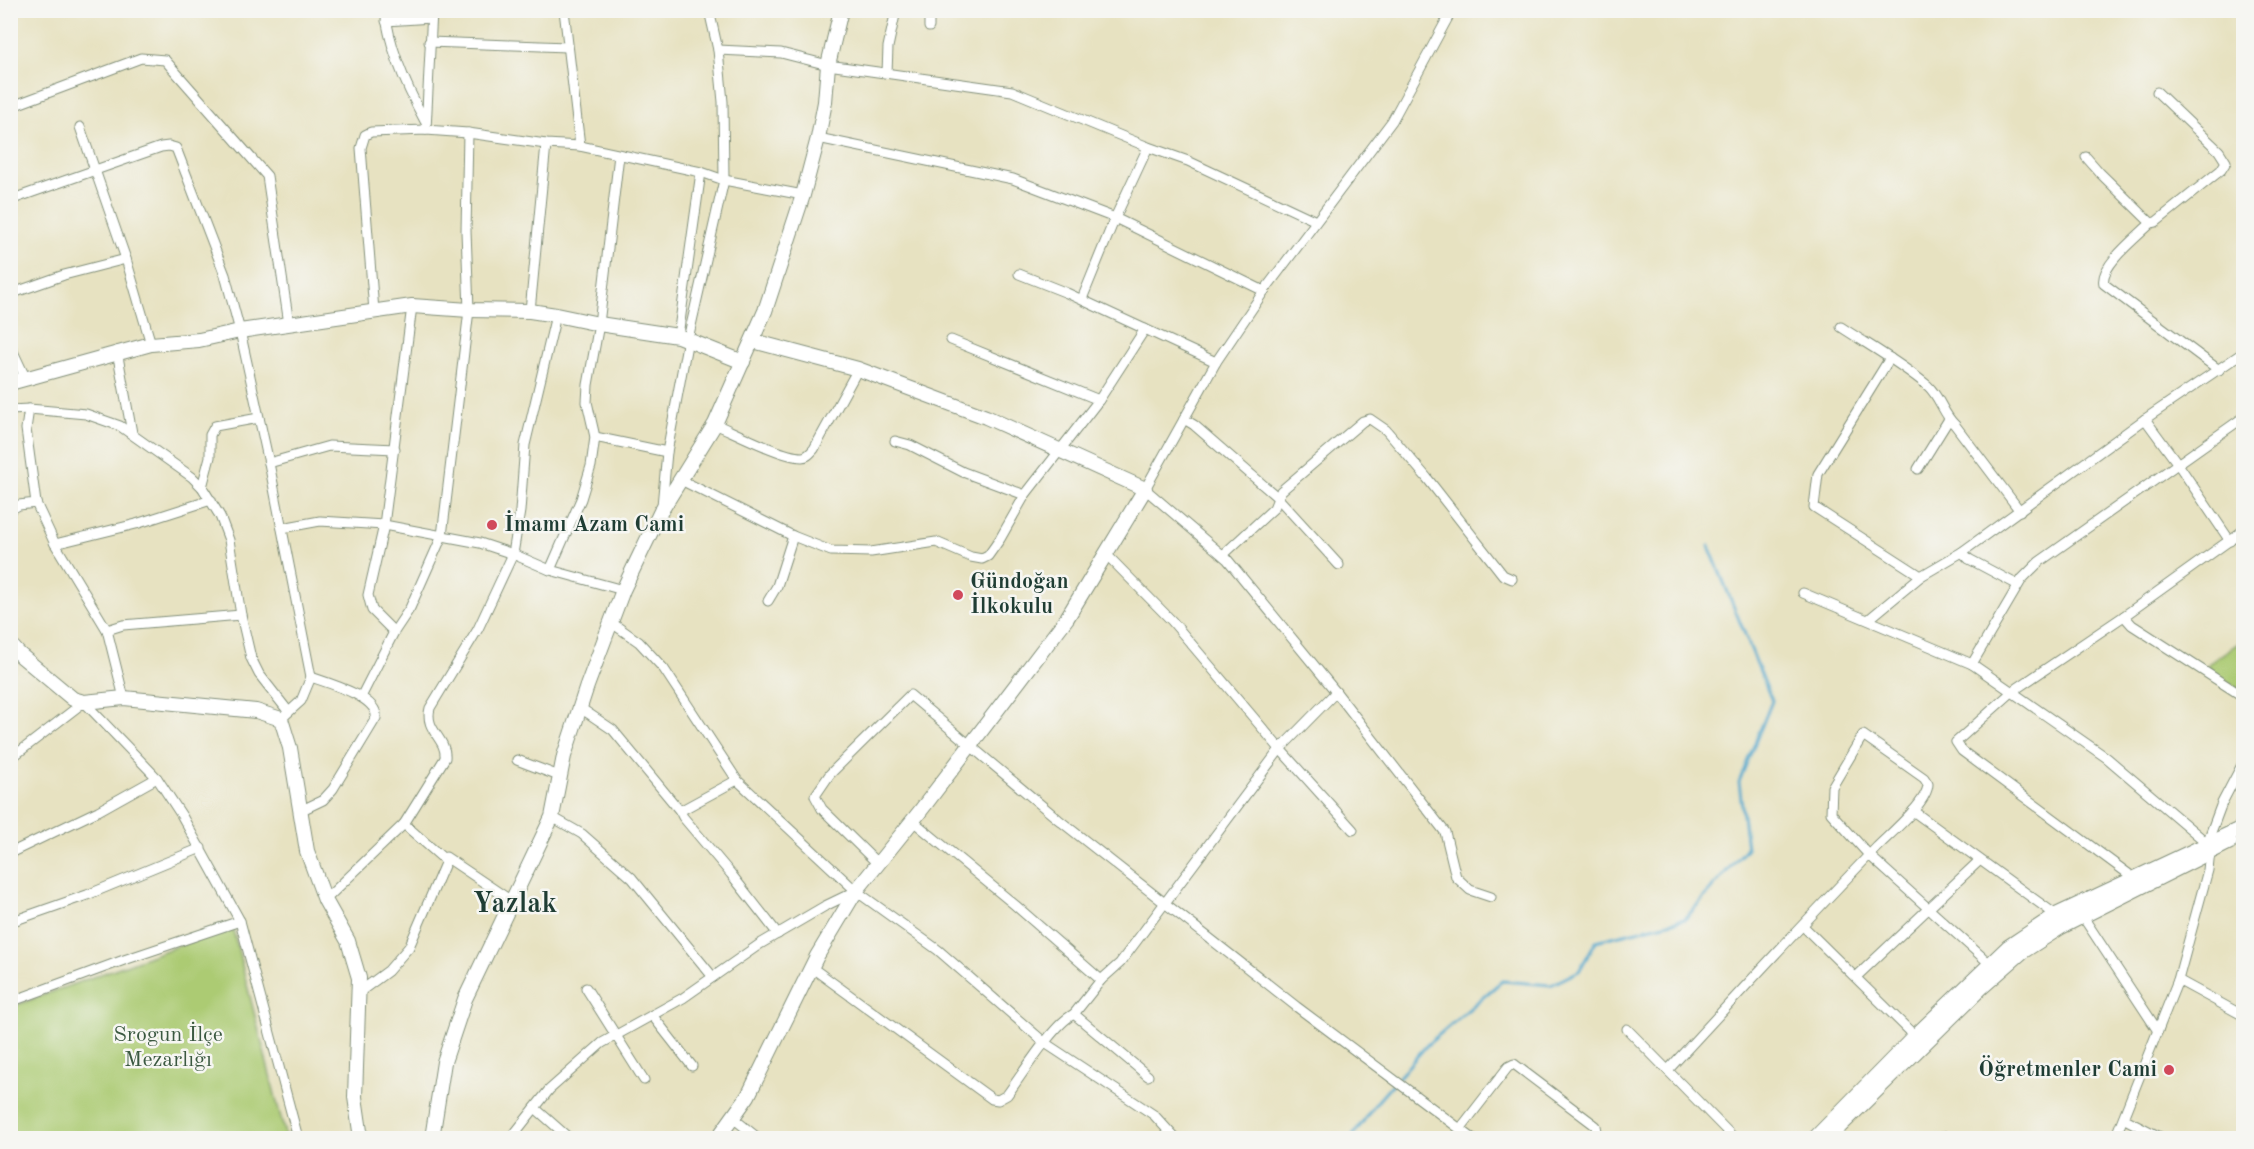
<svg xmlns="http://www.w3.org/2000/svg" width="2254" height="1149" font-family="'Old Standard TT',serif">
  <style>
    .green { fill: #accb73; stroke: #668454; stroke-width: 1.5 }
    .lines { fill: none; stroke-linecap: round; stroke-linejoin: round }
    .stream { stroke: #4fa6cb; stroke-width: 3 }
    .street-casing { stroke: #83907a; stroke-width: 11 }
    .secondary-casing { stroke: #83907a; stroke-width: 16 }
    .street { stroke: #fff; stroke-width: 9 }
    .secondary { stroke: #fff; stroke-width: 14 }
    .poi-dot { fill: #d1495b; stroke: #f6f6f2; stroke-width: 2 }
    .labels { text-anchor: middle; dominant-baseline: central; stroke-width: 5; stroke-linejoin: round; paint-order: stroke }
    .poi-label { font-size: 22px; font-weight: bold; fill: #1f3d34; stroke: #f6f6f2; text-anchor: start }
    .park-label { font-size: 22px; fill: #3b5941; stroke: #f6f6f2 }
    .district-label { font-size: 28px; font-weight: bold; fill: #1f3d34; stroke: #f6f6f2 }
  </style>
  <rect width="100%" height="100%" fill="#f6f6f2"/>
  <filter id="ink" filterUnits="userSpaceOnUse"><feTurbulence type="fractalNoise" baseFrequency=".0167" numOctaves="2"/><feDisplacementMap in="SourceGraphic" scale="12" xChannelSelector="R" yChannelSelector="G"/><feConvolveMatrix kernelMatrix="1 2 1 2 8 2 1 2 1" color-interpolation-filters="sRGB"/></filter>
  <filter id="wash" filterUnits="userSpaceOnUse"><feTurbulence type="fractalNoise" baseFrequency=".008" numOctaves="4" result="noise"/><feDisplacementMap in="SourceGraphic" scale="24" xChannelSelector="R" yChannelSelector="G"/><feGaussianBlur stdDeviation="1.35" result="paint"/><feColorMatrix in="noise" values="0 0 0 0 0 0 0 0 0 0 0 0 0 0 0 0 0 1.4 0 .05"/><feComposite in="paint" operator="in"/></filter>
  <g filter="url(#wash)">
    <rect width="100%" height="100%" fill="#e7e2c1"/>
    <g class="green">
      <polygon points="2243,640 2243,692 2210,670 2208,664"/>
      <polygon points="232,926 286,1138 11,1138 11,1007"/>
    </g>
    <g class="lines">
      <polyline class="stream" points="1351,1138 1377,1102 1427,1045 1502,981 1551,985 1579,971 1596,941 1685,919 1747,848 1739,782 1772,701 1709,546"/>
    </g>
  </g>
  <g filter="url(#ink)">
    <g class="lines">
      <g class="street-casing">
        <g id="street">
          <path d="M 385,10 C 389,48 407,88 425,121"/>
          <polyline points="564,10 580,146"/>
          <polyline points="1452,10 1392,121 1264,291 1216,362 1145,489 1227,559 1336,692 1445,832 1456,877 1470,890 1491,897"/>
          <polyline points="386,21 432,18"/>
          <polyline points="929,27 929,10"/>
          <polyline points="429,42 567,47"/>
          <polyline points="718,50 781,53 828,65 1012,91 1148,147 1188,161 1316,221"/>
          <polyline points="887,73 888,47 896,10"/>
          <path d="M 2157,92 L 2219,151 L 2226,162 L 2221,170 L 2156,222 L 2151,223 C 2138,236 2099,266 2104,284 L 2219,370"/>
          <polyline points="10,107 141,58 165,60 267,176 289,324"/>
          <polyline points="80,127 126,259 151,344"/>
          <polyline points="426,130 432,10"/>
          <polyline points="818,138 1013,179 1115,218 1264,291"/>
          <polyline points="2086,157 2100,173 2151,223"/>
          <polyline points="10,200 161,147 169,146 176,148 225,275 240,331 269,463 311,677 301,701 281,719"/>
          <polyline points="1019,274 1067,293 1216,362"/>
          <polyline points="10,294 64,275 126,259"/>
          <polyline points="1082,299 1115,218 1148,147"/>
          <polyline points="374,311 361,148 365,135 371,132 426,130 468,133 546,144 580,146 701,172 724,180 803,195"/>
          <polyline points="530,311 546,144"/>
          <path d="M 1841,327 C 1870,346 1901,363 1928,386 C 1940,397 1943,414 1955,425 L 2020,511"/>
          <polyline points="678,336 701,172"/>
          <polyline points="951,340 1099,400"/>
          <polyline points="10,345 25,377"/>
          <polyline points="117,351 132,433"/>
          <polyline points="1890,358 1818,474 1814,507 1921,576"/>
          <polyline points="10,410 29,409"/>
          <polyline points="1184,419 1194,425 1277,497 1339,565"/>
          <polyline points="2145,419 2178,464 2230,541"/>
          <path d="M 715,424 C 736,433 782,457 802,457 C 808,457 810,453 814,449 L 858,369"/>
          <polyline points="595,437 667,452"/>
          <polyline points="895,441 910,445 963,472 1025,495"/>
          <polyline points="269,463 329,446 395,449"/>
          <polyline points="1918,469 1949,419"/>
          <polyline points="681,480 793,536 831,551 871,552 936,542 971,557 982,559 988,556 1000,539 1025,495 1099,400 1145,329"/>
          <polyline points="202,487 210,457 210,435 215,426 259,418"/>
          <polyline points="36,503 55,544 107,630 124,698"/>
          <polyline points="662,506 667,452 688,339 724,180 723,102 718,50 709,10"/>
          <polyline points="10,510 19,505 36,503 26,429 29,409 86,414 120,426 192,477 202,487 220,516 229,540 241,615 251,658 259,674 288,711"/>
          <polyline points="282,528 320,521 384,525 480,543 513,554 550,570 623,590"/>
          <polyline points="2244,530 2124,616 2132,625 2244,697"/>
          <polyline points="55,544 136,524 211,500"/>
          <polyline points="1962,552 1969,559 2018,585"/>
          <polyline points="1105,553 1172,621 1280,749 1353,830"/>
          <polyline points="1223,555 1274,508 1281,491 1363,421 1370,419 1386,430 1427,478 1503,575 1512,579"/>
          <polyline points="550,570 581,499 591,466 595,437 587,402 588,385 599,324 619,155"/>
          <polyline points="1803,593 1972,664 2107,758 2207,843 2210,852 2208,870 2178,980 2115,1138"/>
          <polyline points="768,601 777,586 793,536"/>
          <polyline points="2124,616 2013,691 1956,742 1962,751 2134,878"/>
          <polyline points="1868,620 1921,576 1962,552 2145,419 2244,352"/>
          <polyline points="612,623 639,642 664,669 737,780 856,891 938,950 1045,1043 1154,1115 1175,1138"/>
          <polyline points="107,630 123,625 241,615"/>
          <polyline points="394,632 372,610 368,595 384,525 412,306"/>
          <polyline points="1972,664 2022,579 2039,562 2244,417"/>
          <polyline points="361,697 394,632 410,608 442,536 469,310 466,231 468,133"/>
          <polyline points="579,707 613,730 680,811 683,817 731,874 778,934"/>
          <polyline points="10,759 84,702 157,778 182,816 240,921 298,1138"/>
          <polyline points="517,760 559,776"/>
          <path d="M 300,811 L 323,800 L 333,789 L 376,718 C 379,697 328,683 311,677"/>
          <polyline points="680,811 737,780"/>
          <polyline points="1913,811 2056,915"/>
          <polyline points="552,817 582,834 632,878 713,977"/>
          <polyline points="913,821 1015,905 1101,980"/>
          <polyline points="404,824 446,861 446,857 513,902"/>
          <polyline points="2241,836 2244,839"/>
          <polyline points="2207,843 2222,803 2244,761"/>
          <polyline points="10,853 98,811 157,778"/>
          <polyline points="878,864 822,809 815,796 830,774 910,695 1059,820 1297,1007 1472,1138"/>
          <path d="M 325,900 L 404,824 L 445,758 C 447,738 424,731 430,708 L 478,629 L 513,554 L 520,511 L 525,445 L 556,315"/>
          <polyline points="2083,917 2158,1031"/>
          <polyline points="10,922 87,895 201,848"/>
          <polyline points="1803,926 1919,1040"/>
          <path d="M 811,967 L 992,1099 L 998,1100 L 1007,1095 C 1022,1075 1053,1024 1074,1014 L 1101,980 L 1120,963 L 1280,749 L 1336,692"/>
          <polyline points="1856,977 1980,860"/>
          <polyline points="2178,980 2244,1016"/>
          <polyline points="586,988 644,1080"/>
          <polyline points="358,993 388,971 409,947 446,861"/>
          <polyline points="10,1002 124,960 240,921"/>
          <polyline points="1074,1014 1148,1076"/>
          <polyline points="652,1015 692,1066"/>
          <polyline points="1627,1029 1734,1138"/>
          <path d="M 1668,1070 C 1737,995 1806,920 1877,847 C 1890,834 1928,802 1928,784 L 1924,778 L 1863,735 L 1832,787 L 1831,813 L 1869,855 L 1990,964"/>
          <polyline points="535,1108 569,1138"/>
          <polyline points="733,1118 758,1138"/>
          <polyline points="2125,1119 2162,1138"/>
          <polyline points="1460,1129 1508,1067 1514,1064 1596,1126 1598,1136 1596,1138"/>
          <polyline points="511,1138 549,1090 602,1043 683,998 760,944 825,906 854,892"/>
          <polyline points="1942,1138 1945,1136"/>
        </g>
      </g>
      <g class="secondary-casing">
        <g id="secondary">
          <polyline points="10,383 151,344 199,340 240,331 412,306 469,310 530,311 556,315 599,324 678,336 743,362"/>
          <polyline points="10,644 19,654 73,699 84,702 124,698 256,711 281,719 290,748 307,851 325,900 348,941 359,978 355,1097 361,1138"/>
          <polyline points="432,1138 444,1062 465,999 552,817 564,756 587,686 623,590 661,511 715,424 765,311 803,195 818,138 825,102 828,65 841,10"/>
          <polyline points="718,1138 748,1096 817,956 856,891 918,814 1067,618 1145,489 986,417 858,369 753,341"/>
          <polyline points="1815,1138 1914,1037 2008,947 2056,915 2244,827"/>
          <polyline points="1828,1138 1981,988 2022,952 2061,927 2230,842"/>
        </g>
      </g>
      <use href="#street" class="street"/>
      <use href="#secondary" class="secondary"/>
    </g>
  </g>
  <g class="poi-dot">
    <circle cx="492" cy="525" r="6"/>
    <circle cx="958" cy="595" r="6"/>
    <circle cx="2169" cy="1070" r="6"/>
  </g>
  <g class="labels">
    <g class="poi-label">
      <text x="504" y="525">İmamı Azam Cami</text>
      <text x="970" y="582">Gündoğan<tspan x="970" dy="25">İlkokulu</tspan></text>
      <text x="2157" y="1070" text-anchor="end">Öğretmenler Cami</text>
    </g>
    <g class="park-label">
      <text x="168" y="1035">Srogun İlçe<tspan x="168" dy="25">Mezarlığı</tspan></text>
    </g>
    <g class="district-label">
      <text x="515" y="905">Yazlak</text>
    </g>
  </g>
  <rect width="2254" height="1149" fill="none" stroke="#f6f6f2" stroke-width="36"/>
</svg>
